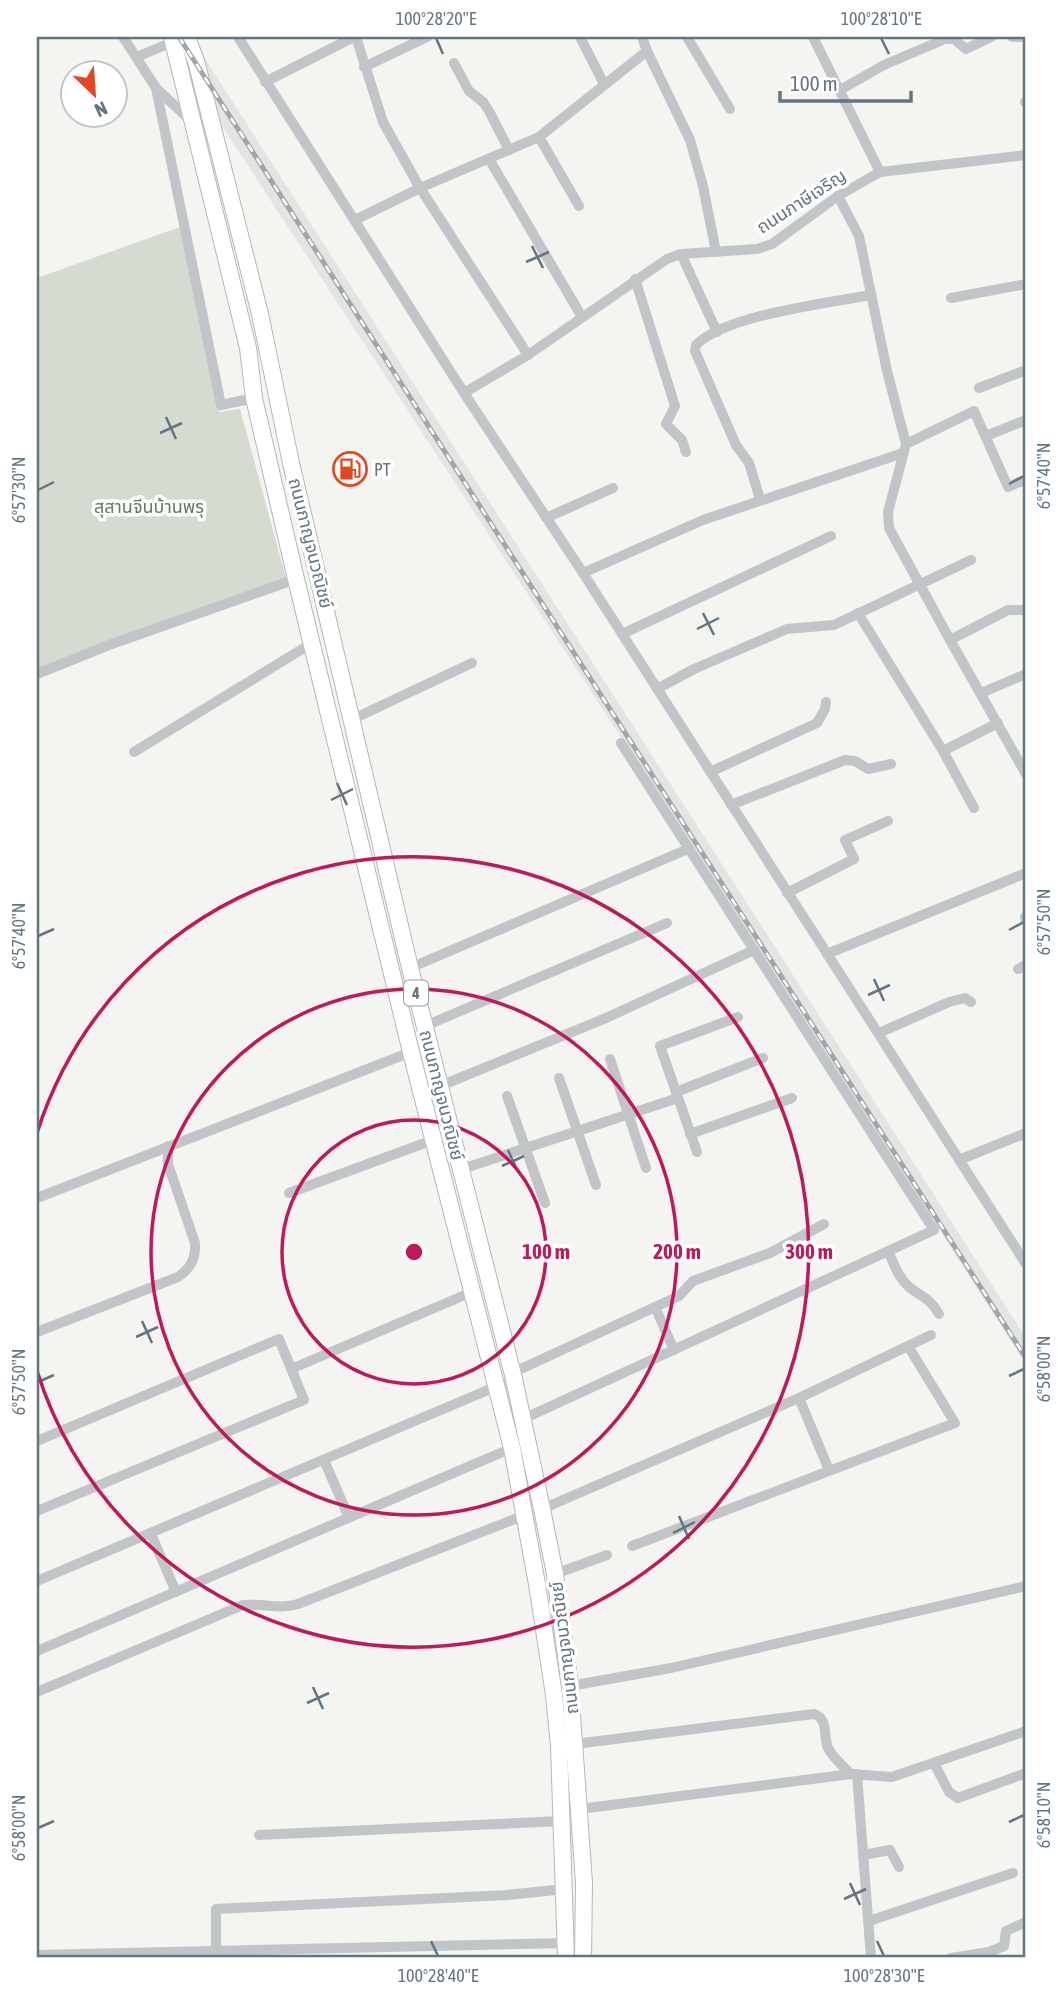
<svg xmlns="http://www.w3.org/2000/svg" width="1063" height="1995" font-family="'Asap Condensed','Noto Sans Thai',sans-serif">
  <style>
    .built { fill: #e4e5e3 }
    .green { fill: #d5dbd1 }
    .lines { fill: none; stroke-linecap: round; stroke-linejoin: round }
    .highway-casing { stroke: #b4b7ba; stroke-width: 18 }
    .minor { stroke: #c1c5c8; stroke-width: 10 }
    .highway { stroke: #fff; stroke-width: 16 }
    .rail-casing { stroke: #9fa7ab; stroke-width: 5 }
    .rail { stroke: #fff; stroke-width: 2.5; stroke-dasharray: 8; stroke-linecap: butt }
    .ticks { fill: none; stroke: #627581; stroke-width: 2.5 }
    .ring { fill: none; stroke: #c2185b; stroke-width: 3.5 }
    .labels { text-anchor: middle; dominant-baseline: central; stroke-width: 7; stroke-linejoin: round; paint-order: stroke }
    .shield { fill: #fff; stroke: #919ea7; stroke-width: 2 }
    .shield-label { font-size: 16px; font-weight: bold; fill: #627581 }
    .street-label { font-size: 18px; fill: #627581; stroke: #fff }
    .poi-label { font-size: 18px; fill: #627581; stroke: #fff; text-anchor: start }
    .park-label { font-size: 18px; fill: #677861; stroke: #fff }
    .centre { fill: #c2185b; stroke: #fff; stroke-width: 3.5 }
    .ring-label { font-size: 21px; text-anchor: middle; font-weight: bold; fill: #c2185b; stroke: #fff; stroke-width: 7; stroke-linejoin: round; paint-order: stroke }
    .neatline { fill: none; stroke: #627581; stroke-width: 2.5 }
    .ticks-label { font-size: 18px; text-anchor: middle; fill: #627581 }
  </style>
  <rect width="100%" height="100%" fill="#f4f4f0"/>
  <polygon class="built" points="164,37 191,37 1026,1338 1026,1365 784,987"/>
  <polygon class="green" points="180,227 220,412 240,409 286,578 37,671 37,278"/>
  <g class="lines">
    <g class="highway-casing">
      <g id="highway">
        <polyline points="172,37 248,348 254,398 296,579 411,1052 512,1448 537,1584 554,1695 559,1746 566,1958"/>
        <polyline points="187,37 196,61 260,314 291,463 410,968 514,1379 542,1509 555,1574 570,1686 584,1883 583,1958"/>
      </g>
    </g>
    <g class="minor">
      <polyline points="123,37 156,88 221,405 254,398"/>
      <polyline points="238,37 464,393 583,573 1026,1264"/>
      <polyline points="356,37 383,122 420,188 528,355"/>
      <polyline points="580,37 604,84"/>
      <polyline points="642,37 647,51 690,140 703,186 716,252"/>
      <polyline points="687,37 730,109"/>
      <polyline points="813,37 880,172"/>
      <polyline points="1012,37 1021,37"/>
      <polyline points="137,57 179,39"/>
      <polyline points="454,63 469,91 483,102 489,111 509,150"/>
      <polyline points="364,67 427,37"/>
      <polyline points="265,82 354,37"/>
      <polyline points="156,88 192,122"/>
      <polyline points="840,90 884,65 945,39 954,39 966,49 991,37"/>
      <polyline points="1025,102 1026,102"/>
      <polyline points="539,137 579,206"/>
      <polyline points="489,159 582,317"/>
      <polyline points="838,196 859,236 887,371 906,444 888,512 889,528 950,640 1026,774"/>
      <polyline points="355,220 420,188 539,137 647,51"/>
      <polyline points="681,254 717,332"/>
      <polyline points="635,279 675,406 666,424 682,440 686,452"/>
      <polyline points="951,298 1026,284"/>
      <polyline points="979,388 1026,370"/>
      <polyline points="464,393 528,355 667,259 681,254 757,249 772,244 838,196 880,172 1026,155"/>
      <polyline points="986,436 1026,420"/>
      <polyline points="906,444 974,411 1008,487 1026,479"/>
      <path d="M 760,499 L 749,463 L 736,445 L 695,351 L 696,345 C 725,315 829,303 871,295"/>
      <polyline points="546,518 613,488"/>
      <polyline points="583,573 703,520 903,453"/>
      <polyline points="858,613 943,751 974,808"/>
      <polyline points="622,634 831,536"/>
      <polyline points="950,640 1008,610 1026,610"/>
      <polyline points="37,674 109,645 296,579"/>
      <polyline points="657,689 694,669 787,629 834,625 971,560"/>
      <polyline points="981,693 1026,674"/>
      <polyline points="353,719 472,663"/>
      <polyline points="943,751 998,723"/>
      <polyline points="134,752 312,643"/>
      <polyline points="710,772 817,723 825,709 826,702"/>
      <polyline points="731,805 845,760 855,761 868,769 891,764"/>
      <polyline points="787,893 854,859 845,840 888,821"/>
      <polyline points="1025,917 1026,921"/>
      <polyline points="827,954 1026,873"/>
      <polyline points="410,968 688,849"/>
      <polyline points="1018,969 1026,965"/>
      <polyline points="425,1026 667,923"/>
      <polyline points="879,1033 949,1002 965,998 971,1002"/>
      <polyline points="610,1059 646,1168"/>
      <polyline points="559,1078 596,1185"/>
      <polyline points="440,1086 606,1018 754,950 621,743"/>
      <polyline points="676,1092 763,1058"/>
      <polyline points="507,1096 545,1203"/>
      <polyline points="690,1134 792,1098"/>
      <polyline points="697,1152 660,1046 738,1017"/>
      <polyline points="959,1160 1026,1133"/>
      <polyline points="462,1169 678,1098"/>
      <polyline points="289,1193 433,1140"/>
      <polyline points="37,1198 411,1052"/>
      <path d="M 888,1251 C 894,1264 898,1277 909,1287 C 923,1298 929,1297 939,1314"/>
      <polyline points="655,1307 674,1350"/>
      <path d="M 37,1332 L 178,1277 C 191,1268 196,1258 195,1243 L 168,1164 L 168,1146"/>
      <polyline points="908,1346 931,1335"/>
      <polyline points="291,1369 472,1292"/>
      <polyline points="512,1373 679,1296 693,1281 770,1253 824,1224"/>
      <polyline points="799,1398 829,1470"/>
      <polyline points="523,1419 934,1230 754,950"/>
      <polyline points="37,1441 279,1339 304,1400 37,1511"/>
      <polyline points="324,1460 349,1518"/>
      <polyline points="542,1509 799,1398 908,1346 955,1423 632,1546"/>
      <polyline points="151,1534 176,1592"/>
      <polyline points="555,1574 607,1555"/>
      <polyline points="37,1581 514,1379"/>
      <polyline points="37,1651 512,1448"/>
      <polyline points="570,1686 671,1668 1026,1586"/>
      <path d="M 37,1692 L 243,1605 C 262,1603 280,1610 298,1604 L 525,1515"/>
      <path d="M 575,1744 L 814,1714 C 829,1719 823,1737 828,1748 C 833,1758 844,1767 851,1774"/>
      <polyline points="934,1763 949,1792 958,1798 1026,1773"/>
      <polyline points="857,1774 871,1958"/>
      <polyline points="580,1809 851,1774 892,1777 1026,1731"/>
      <polyline points="259,1835 562,1821"/>
      <polyline points="863,1855 890,1850 899,1867"/>
      <polyline points="869,1921 1013,1873"/>
      <polyline points="216,1951 216,1909 507,1895 565,1889"/>
      <polyline points="37,1955 566,1943"/>
      <polyline points="951,1958 989,1952 1004,1946 1006,1931 1026,1922"/>
    </g>
    <use href="#highway" class="highway"/>
    <g class="rail-casing">
      <polyline id="rail" points="179,37 1026,1358"/>
    </g>
    <use href="#rail" class="rail"/>
  </g>
  <path class="ticks" d="M 436,38 L 443,54M 881,38 L 889,54M 532,246 L 543,268M 526,262 L 549,252M 166,417 L 176,439M 160,433 L 182,423M 1009,484 L 1024,476M 38,490 L 54,482M 703,613 L 714,635M 697,629 L 719,618M 337,783 L 347,805M 331,800 L 353,789M 1009,930 L 1024,922M 38,936 L 54,929M 874,979 L 884,1001M 868,995 L 890,985M 508,1150 L 518,1172M 502,1166 L 524,1156M 142,1321 L 152,1343M 136,1337 L 158,1327M 1009,1376 L 1024,1369M 38,1382 L 54,1375M 679,1516 L 689,1539M 673,1533 L 695,1522M 313,1687 L 323,1709M 307,1703 L 329,1693M 1009,1822 L 1024,1815M 38,1828 L 54,1821M 850,1883 L 860,1905M 844,1899 L 866,1889M 431,1941 L 438,1956M 877,1941 L 884,1956"/>
  <g class="ring">
    <circle cx="414" cy="1252" r="132"/>
    <circle cx="414" cy="1252" r="263"/>
    <path d="M37 1133A395 395 0 1 1 37 1371"/>
  </g>
  <defs>
    <g id="fuel-ring" transform="scale(1.75)"><circle r="9.5" fill="#fff" stroke="#e5461f" stroke-width="1.5"/><path d="M-5.5-6h7V0h2V4h1.3V-2.5L3-4.5l.8-.8L6-3V5H2.5V1h-1V6h-7ZM-4.2-4.7v3.2H.2V-4.7Z" fill="#e5461f"/></g>
  </defs>
  <g fill-rule="evenodd">
    <use href="#fuel-ring" x="350" y="469"/>
  </g>
  <g class="labels">
    <rect class="shield" x="404" y="980.5" width="24" height="25" rx="5"/>
    <g class="shield-label">
      <text x="416" y="993">4</text>
    </g>
    <g class="street-label">
      <text transform="translate(801 201) rotate(-33)">ถนนภาษีเจริญ</text>
      <text transform="translate(311 543) rotate(76)">ถนนกาญจนวณิชย์</text>
      <text transform="translate(442 1095) rotate(76)">ถนนกาญจนวณิชย์</text>
      <text transform="translate(564 1648) rotate(-97)">ถนนกาญจนวณิชย์</text>
    </g>
    <g class="poi-label">
      <text x="374" y="469">PT</text>
    </g>
    <g class="park-label">
      <text x="149" y="506">สุสานจีนบ้านพรุ</text>
    </g>
  </g>
  <circle cx="414" cy="1252" r="10" class="centre"/>
  <g class="ring-label">
    <text x="546" y="1259">100 m</text>
    <text x="677" y="1259">200 m</text>
    <text x="809" y="1259">300 m</text>
  </g>
  <rect width="1063" height="1995" fill="none" stroke="#ffffff" stroke-width="77"/>
  <g transform="translate(94 94) rotate(155)"><circle r="33" fill="#ffffff" stroke="#c0c8cd" stroke-width="2"/>
  <path d="M0-5L12 26L0 18L-12 26Z" fill="#e5461f"/>
  <text y="-10" font-size="19" font-weight="bold" text-anchor="middle" fill="#627581">N</text>
  </g>
  <path d="M780 91v10h131v-10" fill="none" stroke="#627581" stroke-width="3.5"/>
  <text x="790" y="91" font-size="21" fill="#627581" stroke="#ffffff" stroke-width="5" paint-order="stroke">100 m</text>
  <rect x="38" y="38" width="986" height="1918" class="neatline"/>
  <g class="ticks-label">
    <text x="436" y="25">100°28'20"E</text>
    <text x="881" y="25">100°28'10"E</text>
    <text transform="translate(1044 476) rotate(-90)" y="6">6°57'40"N</text>
    <text transform="translate(19 490) rotate(-90)" y="6">6°57'30"N</text>
    <text transform="translate(1044 922) rotate(-90)" y="6">6°57'50"N</text>
    <text transform="translate(19 936) rotate(-90)" y="6">6°57'40"N</text>
    <text transform="translate(1044 1369) rotate(-90)" y="6">6°58'00"N</text>
    <text transform="translate(19 1382) rotate(-90)" y="6">6°57'50"N</text>
    <text transform="translate(1044 1815) rotate(-90)" y="6">6°58'10"N</text>
    <text transform="translate(19 1828) rotate(-90)" y="6">6°58'00"N</text>
    <text x="438" y="1982">100°28'40"E</text>
    <text x="884" y="1982">100°28'30"E</text>
  </g>
</svg>
